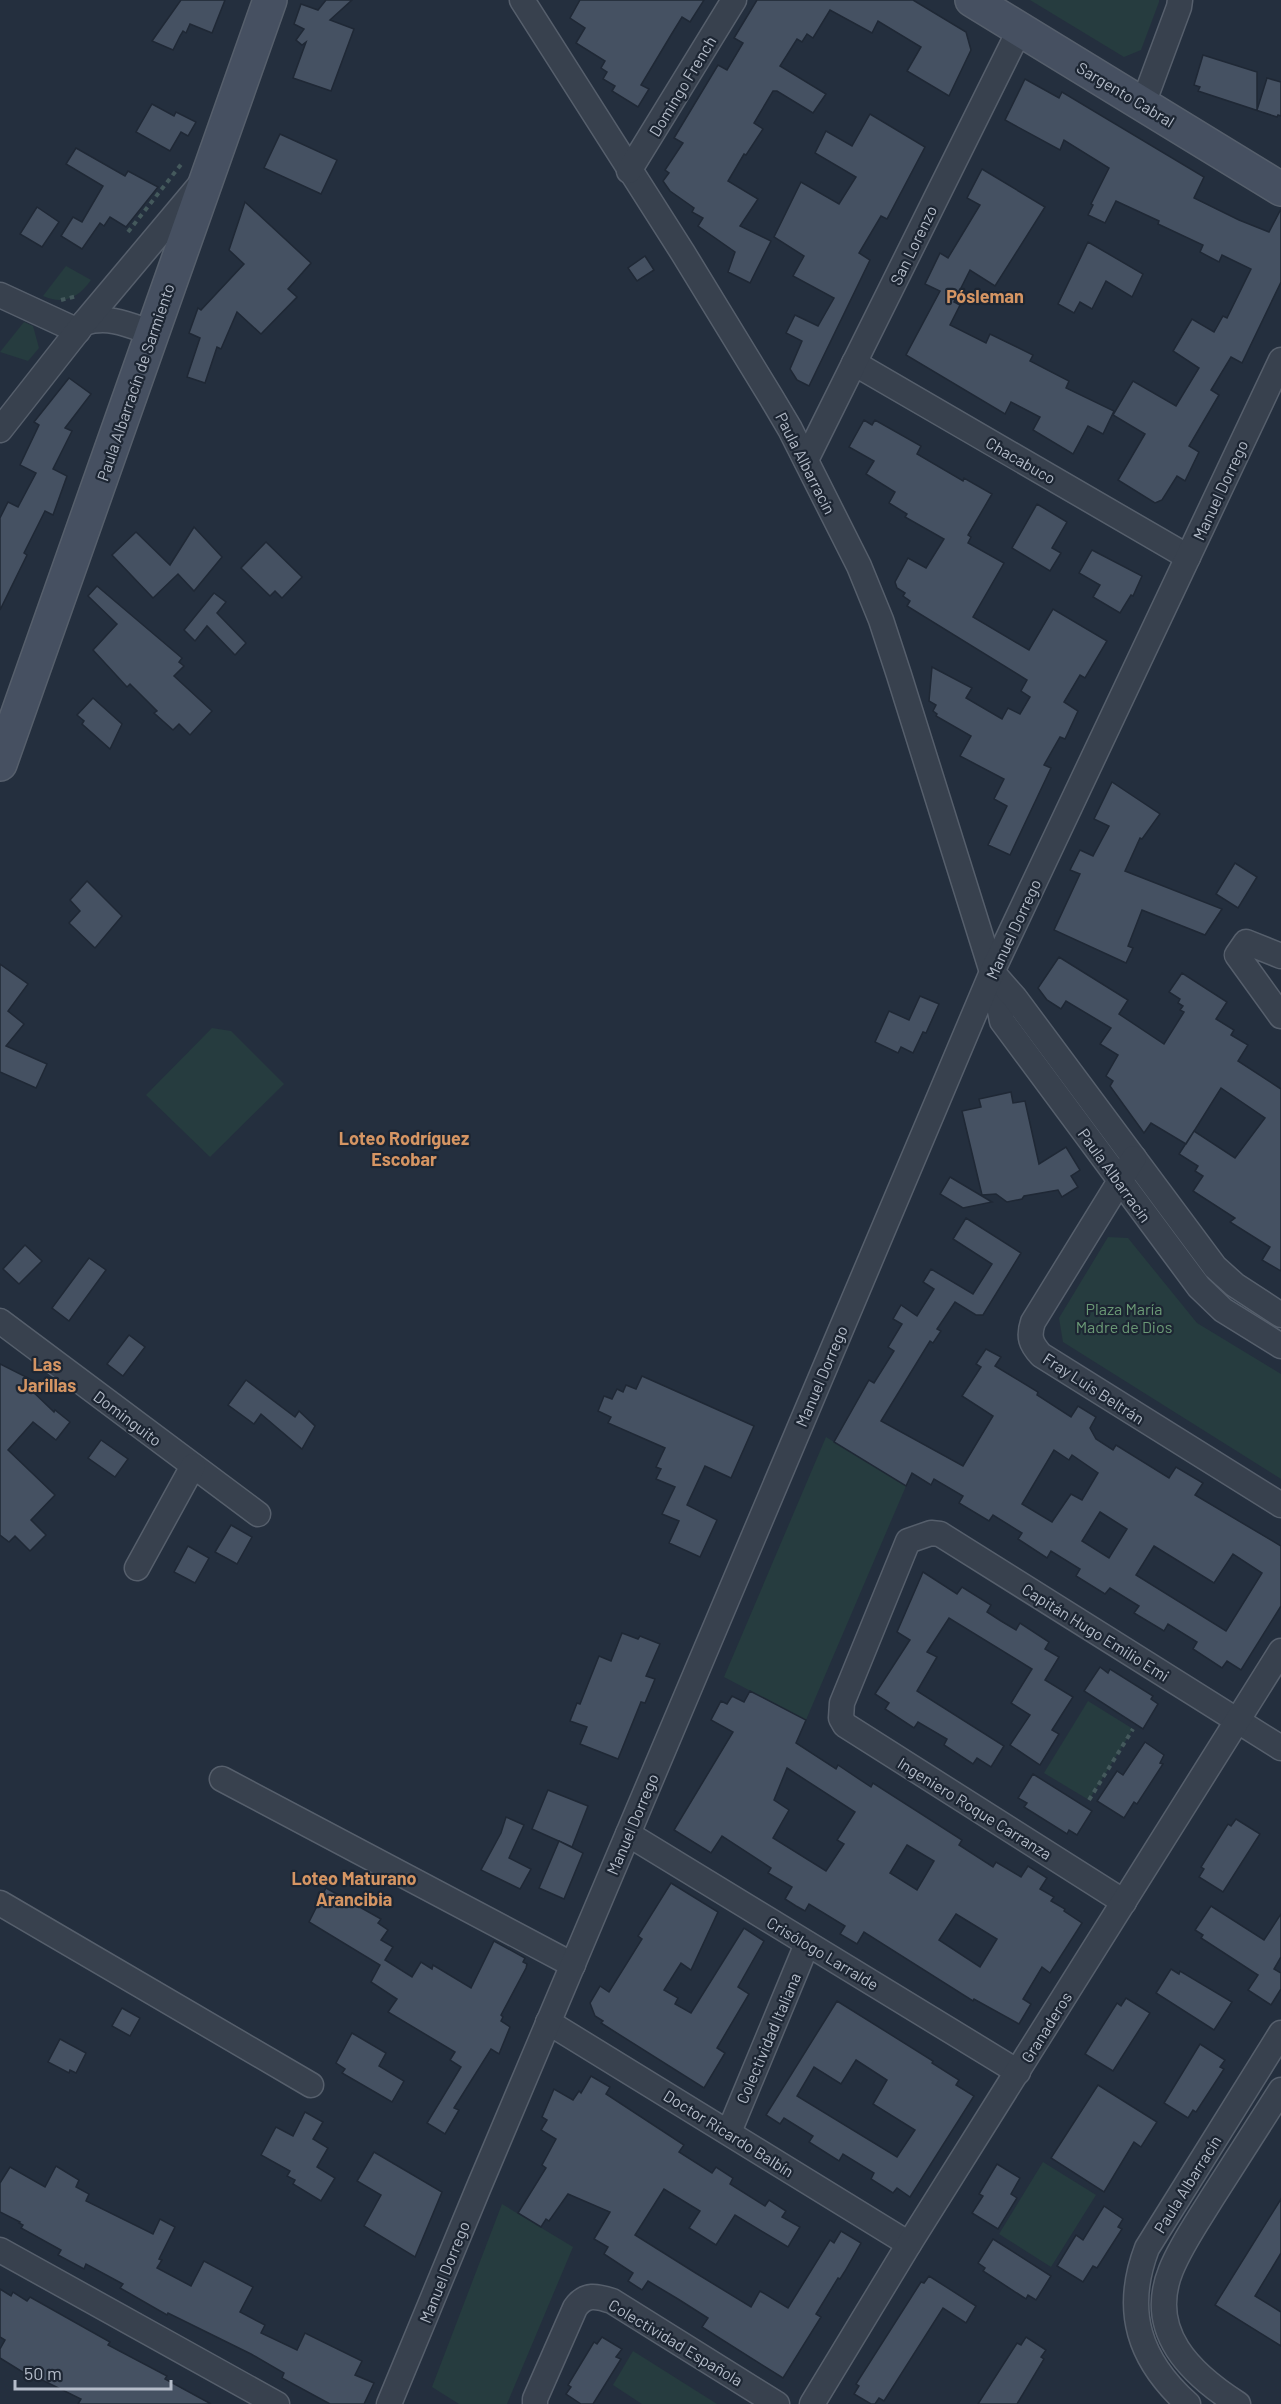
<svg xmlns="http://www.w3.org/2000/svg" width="1281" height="2404" font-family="Barlow,sans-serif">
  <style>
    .green { fill: #263c3f }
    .building { fill: #455162; stroke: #1f2835; stroke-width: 1.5; fill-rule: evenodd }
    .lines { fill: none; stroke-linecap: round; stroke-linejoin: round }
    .minor-casing { stroke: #565f6c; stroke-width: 27 }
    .secondary-casing { stroke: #565f6c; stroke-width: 36 }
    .path { stroke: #44595c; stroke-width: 4; stroke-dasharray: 4.5 4.5; stroke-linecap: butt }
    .minor { stroke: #38414e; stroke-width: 24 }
    .secondary { stroke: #465061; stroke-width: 33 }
    .labels { text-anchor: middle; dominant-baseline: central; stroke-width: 4.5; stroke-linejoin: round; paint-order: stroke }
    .street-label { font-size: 16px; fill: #b4bcc9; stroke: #1d2633 }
    .park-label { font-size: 16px; fill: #6b9a76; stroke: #1d2633 }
    .neighbourhood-label { font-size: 18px; font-weight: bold; fill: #d59563; stroke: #1d2633 }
  </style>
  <rect width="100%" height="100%" fill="#242f3e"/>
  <g class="green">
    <polygon points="1030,0 1159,0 1159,2 1141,50 1124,57"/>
    <path d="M 66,266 L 91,280 C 78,298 64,305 43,296 Z"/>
    <polygon points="24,322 33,326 39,348 28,361 0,352"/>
    <polygon points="212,1028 231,1031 284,1084 210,1157 146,1095"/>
    <polygon points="1108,1237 1128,1238 1197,1323 1281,1374 1281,1479 1063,1342 1059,1318"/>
    <polygon points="826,1437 906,1486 806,1720 724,1677"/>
    <polygon points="1088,1701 1133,1729 1089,1800 1044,1773"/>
    <polygon points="1043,2162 1096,2195 1051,2267 999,2234"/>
    <polygon points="502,2204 573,2247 507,2404 459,2404 432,2387"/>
    <polygon points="633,2351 717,2404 642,2404 613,2385"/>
  </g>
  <g class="building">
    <polygon points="181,0 225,0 212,33 190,24 186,33 183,31 180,36 173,50 152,41"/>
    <polygon points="326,0 352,0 330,20 354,29 331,91 293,78 306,42 302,45 296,40 304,29 294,24 301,4 318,10"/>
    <polygon points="580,0 704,0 690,22 682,17 671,35 641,85 649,89 638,107 612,91 615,86 603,79 607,72 601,68 605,61 576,43 585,28 570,18"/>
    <polygon points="757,0 913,0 966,32 971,50 949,96 907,71 921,47 878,21 872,33 830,10 813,38 807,34 802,42 797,39 780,66 826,94 813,113 777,91 773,91 754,123 763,129 746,155 744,154 728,181 758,199 740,226 771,241 750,283 728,272 735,252 698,226 703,218 692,212 694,208 670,191 663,181 669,173 665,170 683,143 674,138 718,65 727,70 743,43 734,38"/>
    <polygon points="1203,55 1257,72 1257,110 1267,78 1281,82 1281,116 1278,115 1277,117 1198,91 1200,87 1194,85"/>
    <polygon points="1025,79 1059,98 1062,92 1204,177 1194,198 1239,220 1269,232 1281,209 1281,282 1242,363 1231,357 1211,390 1219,395 1189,446 1199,452 1185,481 1177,476 1162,500 1155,503 1118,480 1145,434 1113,415 1133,381 1176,406 1199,368 1173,351 1192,319 1214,332 1223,316 1227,318 1251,269 1222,255 1219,262 1200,252 1203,245 1158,224 1159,221 1116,201 1105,223 1088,215 1093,205 1091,204 1109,168 1064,140 1060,150 1005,120"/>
    <polygon points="152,104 174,116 176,112 196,122 188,136 181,132 170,151 136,132"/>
    <polygon points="870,114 925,147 887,219 881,216 859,253 870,260 809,386 797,380 790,369 802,341 786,333 795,315 818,326 834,298 793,276 804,256 774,237 801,182 839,204 856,177 815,153 826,131 852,146"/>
    <polygon points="280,134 337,160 321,194 264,168"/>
    <polygon points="76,148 125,176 128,171 158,187 126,227 110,217 104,226 100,223 82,249 61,236 73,217 82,222 103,186 66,164"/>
    <polygon points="982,169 1045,207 995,286 970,270 954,302 960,305 950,325 986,343 990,334 1033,355 1030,361 1069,381 1066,388 1114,411 1103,434 1088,426 1073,454 1033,430 1040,417 1011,402 1005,414 906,355 940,291 925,284 940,253 948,258 980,205 967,198"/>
    <polygon points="245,202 311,263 288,289 297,297 261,334 237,312 221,349 217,347 205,383 187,377 200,338 189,333 198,308 201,310 244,264 229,250"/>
    <polygon points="37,207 59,222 42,247 20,234"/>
    <polygon points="1088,242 1143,274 1132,297 1106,281 1092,309 1080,302 1074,313 1058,304"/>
    <polygon points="645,256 654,270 637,281 628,268"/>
    <polygon points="69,378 91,394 65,428 72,431 53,469 67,476 53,515 45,511 24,553 27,555 0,610 0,518 8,502 18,507 36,473 20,465 39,425 34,422"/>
    <polygon points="864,420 872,425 875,420 921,446 917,454 963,481 964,478 992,494 968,535 971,537 968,543 1004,563 973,617 1029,650 1053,609 1107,641 1085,678 1080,675 1064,702 1078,711 1065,739 1060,737 1044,765 1051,768 1010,855 988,845 1007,806 994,799 1004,779 960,756 971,736 936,716 937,714 933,711 936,705 929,701 932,667 972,688 966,698 1002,719 1008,708 1020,714 1030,697 1021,691 1027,680 907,606 910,601 903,596 905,593 897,588 895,582 908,558 926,568 944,539 905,517 907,514 889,503 895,492 866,474 874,461 849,447"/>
    <polygon points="1037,504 1067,522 1052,548 1061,553 1050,571 1012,548"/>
    <polygon points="194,527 222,557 194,591 178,574 153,598 112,555 136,532 170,565"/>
    <polygon points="266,542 302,577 282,598 275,591 270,596 241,568"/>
    <polygon points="1092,550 1142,576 1133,596 1131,595 1120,613 1093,597 1100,585 1079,573"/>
    <polygon points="97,586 182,658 179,662 184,666 174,676 212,711 190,735 179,724 173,730 154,713 157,711 130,684 127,687 93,650 117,624 88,596"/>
    <polygon points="214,593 226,602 217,613 246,643 235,655 207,626 195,641 184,630"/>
    <polygon points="93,698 122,724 110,749 82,724 84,721 77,715"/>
    <polygon points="1112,782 1160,814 1142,839 1140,838 1125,871 1222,909 1205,935 1142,910 1128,946 1133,948 1126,963 1054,930 1080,874 1070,870 1080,850 1093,856 1109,826 1094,819"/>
    <polygon points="1235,863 1257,877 1238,908 1216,894"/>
    <polygon points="87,881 122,916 95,948 69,923 80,911 70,900"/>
    <polygon points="1059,957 1128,1000 1119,1014 1164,1044 1184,1012 1180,1010 1183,1006 1178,1003 1180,999 1169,992 1182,973 1227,1002 1216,1019 1234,1030 1231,1035 1248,1045 1238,1061 1281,1089 1281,1271 1262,1260 1270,1247 1230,1222 1235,1218 1193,1191 1203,1176 1195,1171 1198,1166 1179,1154 1194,1131 1235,1158 1265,1118 1221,1088 1186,1144 1151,1123 1144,1133 1110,1086 1113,1081 1106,1076 1118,1055 1100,1044 1111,1028 1066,1001 1061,1009 1047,1000 1038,988"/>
    <polygon points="0,964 28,984 8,1011 24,1024 6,1046 47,1064 36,1088 0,1072"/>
    <polygon points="920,996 939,1004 926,1033 923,1032 913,1053 901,1047 898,1053 875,1042 889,1011 909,1020"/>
    <polygon points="1011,1092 1013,1103 1025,1101 1039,1164 1066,1147 1080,1170 1071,1176 1078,1187 1062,1197 1058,1190 1024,1196 1022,1199 1007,1202 996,1194 982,1195 962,1111 981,1107 979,1099"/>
    <polygon points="950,1177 992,1202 963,1208 940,1194"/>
    <path d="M 966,1218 L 1021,1253 L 983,1315 L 976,1315 L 955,1302 L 937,1329 L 941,1331 L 933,1343 L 930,1341 L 881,1421 L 963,1466 L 993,1416 L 962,1396 L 981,1367 L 976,1364 L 986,1349 L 1001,1357 L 995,1366 L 1038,1392 L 1037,1395 L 1071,1417 L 1078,1406 L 1096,1417 L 1090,1428 L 1096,1439 L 1113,1450 L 1116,1445 L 1169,1478 L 1176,1467 L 1203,1483 L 1195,1495 L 1281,1546 L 1281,1606 L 1241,1670 L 1227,1661 L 1222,1668 L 1193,1649 L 1197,1642 L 1168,1624 L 1164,1631 L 1134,1613 L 1139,1606 L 1110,1588 L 1105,1594 L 1076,1576 L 1080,1569 L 1051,1551 L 1047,1558 L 1018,1539 L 1022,1533 L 993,1515 L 989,1521 L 959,1503 L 963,1496 L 934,1479 L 931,1485 L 912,1473 L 906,1486 L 834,1442 L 869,1380 L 874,1383 L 894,1351 L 888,1347 L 902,1324 L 893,1319 L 901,1305 L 917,1316 L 934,1289 L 923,1282 L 931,1269 L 973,1294 L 992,1264 L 953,1239 ZM 1054,1450 L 1069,1460 L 1072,1455 L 1098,1473 L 1082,1500 L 1071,1494 L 1052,1522 L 1022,1504 ZM 1100,1512 L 1127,1529 L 1109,1558 L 1082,1541 ZM 1154,1546 L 1214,1583 L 1233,1554 L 1262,1573 L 1226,1631 L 1136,1575 Z"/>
    <polygon points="25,1245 42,1261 19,1284 3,1269"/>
    <polygon points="89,1258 106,1270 69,1321 52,1308"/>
    <polygon points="129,1335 145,1347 123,1376 107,1364"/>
    <polygon points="0,1364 34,1381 29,1388 54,1412 55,1410 70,1422 56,1440 33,1422 8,1450 55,1495 31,1520 46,1535 30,1551 15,1536 9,1542 0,1535"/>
    <polygon points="642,1376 754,1426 731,1478 705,1466 687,1505 717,1520 700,1557 669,1543 679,1521 662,1514 675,1487 656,1479 661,1469 656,1467 665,1448 608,1423 611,1417 598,1411 604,1396 612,1399 617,1389 623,1392 626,1385 636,1389"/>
    <polygon points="246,1380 295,1417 299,1411 315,1426 302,1449 261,1414 254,1424 228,1405"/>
    <polygon points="101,1440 128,1459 115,1477 88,1458"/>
    <polygon points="231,1525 252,1537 237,1564 215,1552"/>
    <polygon points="188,1546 209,1558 195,1583 174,1572"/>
    <polygon points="923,1572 957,1594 962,1587 991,1605 987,1612 1001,1621 1016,1630 1020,1623 1049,1642 1045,1649 1059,1657 1045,1680 1073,1697 1052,1730 1059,1734 1040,1765 1010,1745 1030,1715 1011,1703 1032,1669 949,1618 927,1652 937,1657 917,1691 1004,1746 991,1767 977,1758 973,1764 944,1745 947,1739 918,1722 914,1728 885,1709 889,1703 875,1694 910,1640 897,1632"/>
    <polygon points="622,1633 638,1639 640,1636 660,1644 646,1676 655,1679 645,1703 641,1702 618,1759 580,1744 587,1727 570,1721 577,1703 580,1704 599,1656 611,1661"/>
    <polygon points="1100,1667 1108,1673 1110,1669 1153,1696 1151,1699 1158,1704 1143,1729 1084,1691"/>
    <path d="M 750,1691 L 806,1720 L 796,1743 L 836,1769 L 838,1765 L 871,1787 L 873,1783 L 962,1840 L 959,1845 L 993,1867 L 996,1862 L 1021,1877 L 1028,1866 L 1047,1878 L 1040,1889 L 1054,1897 L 1051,1901 L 1065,1909 L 1064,1911 L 1082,1923 L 1050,1973 L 1042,1967 L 1023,1999 L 1031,2004 L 1019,2024 L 974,1999 L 973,2001 L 864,1932 L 857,1944 L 840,1934 L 845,1926 L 809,1904 L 805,1911 L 796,1906 L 785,1899 L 792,1887 L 768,1873 L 771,1868 L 722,1836 L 711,1853 L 674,1830 L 733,1732 L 711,1720 L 721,1701 L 727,1704 L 732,1696 L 744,1702 ZM 787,1768 L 855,1812 L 837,1840 L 844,1844 L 826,1871 L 773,1838 L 789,1810 L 774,1800 ZM 907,1845 L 934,1861 L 917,1890 L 890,1873 ZM 956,1914 L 997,1939 L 980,1967 L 939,1940 Z"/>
    <polygon points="1145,1742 1164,1755 1160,1763 1163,1764 1137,1804 1134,1802 1124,1818 1097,1801 1117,1771 1123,1775"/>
    <polygon points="1033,1774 1092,1811 1077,1835 1069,1830 1067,1834 1024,1807 1027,1803 1018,1798"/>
    <polygon points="548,1790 588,1806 572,1847 532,1829"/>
    <polygon points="506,1817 524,1825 509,1858 531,1869 520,1889 481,1870 501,1833"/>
    <polygon points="1236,1819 1260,1834 1223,1892 1199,1877 1204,1869 1201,1867 1228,1824 1231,1826"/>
    <polygon points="559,1841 583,1853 564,1899 539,1888"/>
    <polygon points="671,1883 718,1912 691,1970 681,1963 664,1990 678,1998 675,2004 691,2013 744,1928 764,1941 738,1987 749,1994 717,2048 725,2053 704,2088 601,2023 603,2021 595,2016 590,2003 600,1986 609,1992 642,1939 638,1936"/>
    <polygon points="326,1888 381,1919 378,1923 388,1930 381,1940 393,1947 385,1960 412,1977 421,1962 432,1969 433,1965 471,1988 494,1941 525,1958 523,1962 527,1964 526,1968 501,2015 503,2017 501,2021 510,2027 499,2054 491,2049 454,2108 459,2110 445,2134 427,2123 461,2067 450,2060 455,2052 388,2012 397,1999 371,1982 380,1965 309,1922"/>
    <polygon points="1211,1906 1264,1940 1281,1914 1281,1957 1274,1969 1281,1973 1281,1989 1271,2005 1248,1990 1258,1975 1201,1938 1203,1935 1195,1930"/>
    <polygon points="1171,1969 1179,1974 1180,1971 1232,2002 1214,2030 1156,1993"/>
    <polygon points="1126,1998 1150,2013 1113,2071 1085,2054 1117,2003 1121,2006"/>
    <path d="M 837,2001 L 933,2061 L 932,2063 L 959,2080 L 956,2085 L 974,2096 L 910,2197 L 897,2188 L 893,2193 L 871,2179 L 874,2173 L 843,2154 L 839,2161 L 809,2142 L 813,2136 L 784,2118 L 780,2124 L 766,2115 ZM 856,2060 L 887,2080 L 873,2104 L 915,2130 L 897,2157 L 797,2096 L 814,2067 L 841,2084 Z"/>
    <polygon points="122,2008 140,2018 130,2036 112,2026"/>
    <polygon points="352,2033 386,2053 379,2066 404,2081 392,2102 342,2073 345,2069 336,2063"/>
    <polygon points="60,2039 86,2053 76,2073 70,2070 69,2073 48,2062"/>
    <polygon points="1200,2044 1225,2060 1220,2067 1224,2069 1196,2112 1193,2110 1188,2118 1164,2103"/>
    <polygon points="591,2076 610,2087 606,2094 684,2145 679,2152 712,2173 716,2167 733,2178 730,2184 765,2206 769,2200 786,2211 782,2217 800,2227 788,2247 735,2215 716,2245 689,2228 700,2211 664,2189 635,2235 694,2272 751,2307 760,2291 788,2308 830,2240 834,2243 841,2231 861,2243 845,2271 840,2279 838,2278 816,2314 821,2317 783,2378 702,2327 708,2318 678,2299 648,2281 642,2290 628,2281 633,2273 604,2254 608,2247 594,2239 610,2212 568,2194 549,2221 546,2219 541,2227 518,2213 546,2168 542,2165 556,2139 541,2130 547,2120 542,2117 554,2089 573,2100 579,2091 581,2093"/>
    <polygon points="1098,2085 1157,2122 1141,2147 1134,2142 1104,2192 1051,2158"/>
    <polygon points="305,2112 323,2122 313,2139 328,2148 317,2167 335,2178 321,2201 293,2184 295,2180 287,2176 290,2171 261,2155 276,2127 293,2136"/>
    <polygon points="374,2152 442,2192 415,2257 364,2226 381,2195 357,2181"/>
    <polygon points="997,2164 1020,2178 1011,2194 1017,2198 998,2229 972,2213 983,2196 979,2194"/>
    <polygon points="56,2166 79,2180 76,2187 89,2194 86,2201 153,2234 160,2219 175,2227 159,2259 162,2260 157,2268 191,2286 204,2261 253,2287 240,2312 265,2325 261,2333 297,2350 305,2333 362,2361 355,2375 374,2383 364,2404 330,2404 282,2378 284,2373 251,2354 168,2313 167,2315 120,2288 123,2284 86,2264 84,2269 58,2255 61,2250 21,2228 23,2225 19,2223 20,2222 0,2212 0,2183 10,2167 45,2187"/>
    <polygon points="1281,2199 1281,2253 1255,2296 1281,2312 1281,2346 1215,2305"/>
    <polygon points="1104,2206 1123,2219 1118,2227 1122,2229 1097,2268 1093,2266 1083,2282 1057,2266 1076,2235 1083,2240"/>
    <polygon points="993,2239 1051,2276 1036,2300 1028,2295 1026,2299 983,2271 985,2268 978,2263"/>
    <polygon points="929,2276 976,2306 966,2323 943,2308 884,2401 879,2398 875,2404 871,2404 854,2394 859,2386 856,2384 921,2282 924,2283"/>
    <polygon points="0,2289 11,2296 13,2292 27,2301 30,2297 110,2342 108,2345 167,2376 165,2379 211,2404 78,2404 81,2399 30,2374 29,2376 0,2358 0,2349 5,2340 0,2337"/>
    <polygon points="602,2337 622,2349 616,2357 621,2359 593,2404 581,2404 566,2394 571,2387 568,2385 594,2342 597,2344"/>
    <polygon points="1026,2337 1046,2350 1041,2357 1044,2359 1017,2404 978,2404 1017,2343 1021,2345"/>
  </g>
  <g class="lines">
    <g class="minor-casing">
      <g id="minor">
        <polyline points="522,0 683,253 771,397 790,429 859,566 881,620 899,675 992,972 1002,1021 1199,1287 1223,1310 1281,1346"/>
        <polyline points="1143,104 1179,7 1180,0"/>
        <polyline points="629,171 734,0"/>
        <polyline points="0,295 78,331"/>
        <path d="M 84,323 C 109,315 129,325 152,333"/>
        <polyline points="854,363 1188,557"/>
        <polyline points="0,430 84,323 199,186"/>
        <polyline points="806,460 1020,29"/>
        <polyline points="1281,956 1246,942 1237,955 1281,1016"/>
        <polyline points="993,973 1015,998 1215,1267 1235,1285 1281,1315"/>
        <path d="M 1134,1158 L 1033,1322 C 1028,1337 1031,1344 1041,1355 L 1281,1505"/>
        <polyline points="0,1321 258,1514"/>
        <polyline points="137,1568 193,1466"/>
        <polyline points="222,1779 573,1965"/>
        <polyline points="628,1834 1018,2072"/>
        <polyline points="1124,1902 845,1725 841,1718 842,1703 908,1541 931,1533 940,1534 1281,1748"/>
        <polyline points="0,1903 311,2085"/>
        <polyline points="548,2022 909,2244"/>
        <polyline points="729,2132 807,1944"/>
        <polyline points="0,2250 277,2404"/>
        <polyline points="389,2404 478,2189 992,972 1281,360"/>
        <path d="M 535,2404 L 535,2399 L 575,2308 C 585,2293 597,2296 612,2301 L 777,2404"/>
        <polyline points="812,2404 909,2244 1281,1651"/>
        <path d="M 1188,2404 C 1139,2360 1123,2311 1147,2248 L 1281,2033"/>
        <path d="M 1238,2404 C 1191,2374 1146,2332 1171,2270 C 1181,2245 1198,2221 1212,2198 C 1235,2162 1258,2126 1281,2090"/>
      </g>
    </g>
    <g class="secondary-casing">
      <g id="secondary">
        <polyline points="972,0 1281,189"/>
        <polyline points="0,764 270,0"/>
      </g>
    </g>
    <g class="path">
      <polyline points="128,232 183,162"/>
      <polyline points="61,300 77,296"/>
      <polyline points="1089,1800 1133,1729"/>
    </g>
    <use href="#minor" class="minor"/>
    <use href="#secondary" class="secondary"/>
  </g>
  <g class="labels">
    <g class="street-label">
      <text transform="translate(682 86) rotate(-59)">Domingo French</text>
      <text transform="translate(1126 94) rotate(31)">Sargento Cabral</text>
      <text transform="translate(913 245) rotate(-64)">San Lorenzo</text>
      <text transform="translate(135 382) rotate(-71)">Paula Albarracín de Sarmiento</text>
      <text transform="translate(1021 460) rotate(30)">Chacabuco</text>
      <text transform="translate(806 463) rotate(63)">Paula Albarracín</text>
      <text transform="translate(1220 490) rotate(-65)">Manuel Dorrego</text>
      <text transform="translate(1013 929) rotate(-65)">Manuel Dorrego</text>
      <text transform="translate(1115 1175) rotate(54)">Paula Albarracín</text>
      <text transform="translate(821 1376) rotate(-67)">Manuel Dorrego</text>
      <text transform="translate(1094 1388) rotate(33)">Fray Luis Beltrán</text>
      <text transform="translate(128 1418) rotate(37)">Dominguito</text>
      <text transform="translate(1096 1632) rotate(32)">Capitán Hugo Emilio Emi</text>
      <text transform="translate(975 1808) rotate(32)">Ingeniero Roque Carranza</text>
      <text transform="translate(632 1824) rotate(-67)">Manuel Dorrego</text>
      <text transform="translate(823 1953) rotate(31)">Crisólogo Larralde</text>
      <text transform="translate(1046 2027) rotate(-58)">Granaderos</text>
      <text transform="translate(768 2038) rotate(-67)">Colectividad Italiana</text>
      <text transform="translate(729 2133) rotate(32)">Doctor Ricardo Balbín</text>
      <text transform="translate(1187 2184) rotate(-58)">Paula Albarracín</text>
      <text transform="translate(444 2272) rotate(-68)">Manuel Dorrego</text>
      <text transform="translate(676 2342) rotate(31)">Colectividad Española</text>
    </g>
    <g class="park-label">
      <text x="1124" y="1308">Plaza María<tspan x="1124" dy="18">Madre de Dios</tspan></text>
    </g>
    <g class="neighbourhood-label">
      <text x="985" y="296">Pósleman</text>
      <text x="404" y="1138">Loteo Rodríguez<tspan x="404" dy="21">Escobar</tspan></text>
      <text x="47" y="1364">Las<tspan x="47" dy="21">Jarillas</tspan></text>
      <text x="354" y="1878">Loteo Maturano<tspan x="354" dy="21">Arancibia</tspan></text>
    </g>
  </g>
  <path d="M15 2380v9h156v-9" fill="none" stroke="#b4bcc9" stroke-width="3"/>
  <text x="24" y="2380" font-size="18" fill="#b4bcc9" stroke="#1d2633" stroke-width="4.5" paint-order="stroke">50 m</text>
</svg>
